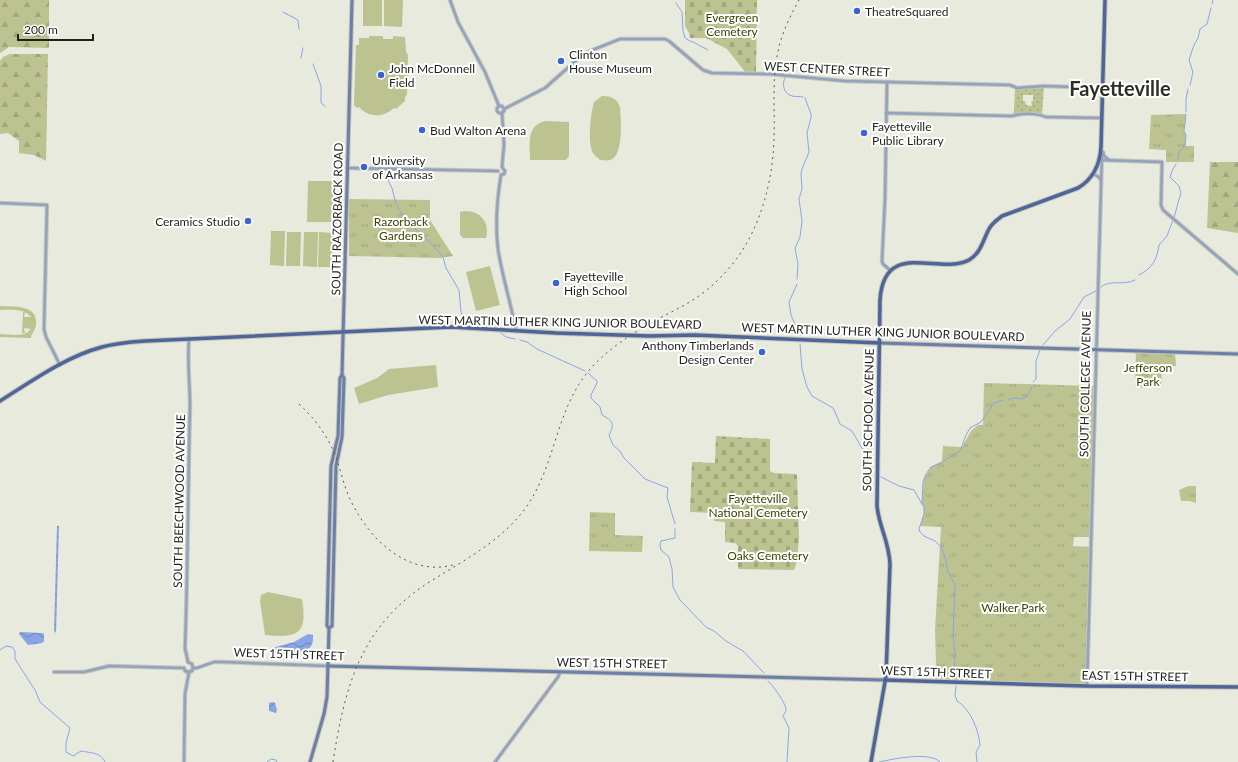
<svg xmlns="http://www.w3.org/2000/svg" width="1238" height="762" font-family="Lato,sans-serif">
  <style>
    .grass { fill: #bcc390 }
    .forest { fill: url(#forest-firs) }
    .cemetery { fill: url(#cemetery-stones) }
    .park { fill: url(#park-tufts) }
    .garden { fill: url(#garden-dots); fill-rule: evenodd }
    .water { fill: url(#water-waves) }
    .lines { fill: none; stroke-linecap: round; stroke-linejoin: round }
    .stream { stroke: #89a5e7; stroke-width: 1 }
    .tertiary-casing { stroke: #c4c5bb; stroke-width: 4.5 }
    .secondary-casing { stroke: #c4c5bb; stroke-width: 5 }
    .primary-casing { stroke: #c4c5bb; stroke-width: 5.5 }
    .tertiary { stroke: #94a2bf; stroke-width: 2.5 }
    .secondary { stroke: #6c7fa9; stroke-width: 3 }
    .primary { stroke: #4f6599; stroke-width: 3.5 }
    .rail { stroke: #595a54; stroke-width: 1; stroke-dasharray: 2 4; stroke-linecap: butt }
    .poi-dot { fill: #3b62d3; stroke: #fff; stroke-width: 1.5 }
    .labels { text-anchor: middle; dominant-baseline: central; stroke-width: 4; stroke-linejoin: round; paint-order: stroke }
    .poi-label { font-size: 12px; fill: #1f1f1b; stroke: #fff; text-anchor: start }
    .park-label { font-size: 12px; fill: #3c4102; stroke: #fff }
    .street-label { font-size: 12px; fill: #1f1f1b; stroke: #fff }
    .town-label { font-size: 20px; font-weight: bold; fill: #2d2f25; stroke: #fff }
  </style>
  <defs>
    <pattern id="forest-firs" width="22" height="20" patternUnits="userSpaceOnUse"><rect width="22" height="20" fill="#bcc390"/><path d="M5 1l3.5 6h-7zM16 11l3.5 6h-7z" fill="#a1a77c"/></pattern>
    <pattern id="cemetery-stones" width="16" height="16" patternUnits="userSpaceOnUse"><rect width="16" height="16" fill="#bcc390"/><path d="M2 7V4a2 2 0 0 1 4 0v3zM10 15v-3a2 2 0 0 1 4 0v3z" fill="#a1a77c"/></pattern>
    <pattern id="park-tufts" width="24" height="20" patternUnits="userSpaceOnUse"><rect width="24" height="20" fill="#bcc390"/><path d="M3 7l-1-3M5 7V3M7 7l1-3M15 17l-1-3M17 17v-4M19 17l1-3" fill="none" stroke="#a1a77c"/></pattern>
    <pattern id="garden-dots" width="8" height="8" patternUnits="userSpaceOnUse"><rect width="8" height="8" fill="#bcc390"/><path d="M2 2h.1M6 6h.1" fill="none" stroke="#a1a77c" stroke-width="1.8" stroke-linecap="round"/></pattern>
    <pattern id="water-waves" width="16" height="10" patternUnits="userSpaceOnUse"><rect width="16" height="10" fill="#89a5e7"/><path d="M0 5q4-4 8 0t8 0" fill="none" stroke="#6f86ba"/></pattern>
  </defs>
  <rect width="100%" height="100%" fill="#e8eade"/>
  <g class="grass">
    <rect x="363" y="0" width="19" height="26"/>
    <polygon points="384,0 403,0 402,27 384,26"/>
    <path d="M 369,36 L 383,36 L 383,39 L 393,39 L 393,36 L 405,37 L 406,52 L 408,55 L 407,95 L 405,97 L 405,101 L 396,109 L 394,108 C 383,118 369,118 359,107 L 357,108 L 354,105 L 356,45 L 359,45 L 359,38 L 369,38 Z"/>
    <path d="M 602,96 C 612,96 618,99 620,108 C 621,120 624,156 610,160 C 607,161 603,160 600,160 C 598,158 594,155 593,153 C 587,143 591,112 594,102 Z"/>
    <path d="M 545,121 L 569,122 L 569,156 L 566,160 L 530,160 C 530,143 526,126 545,121 Z"/>
    <polygon points="308,181 334,181 333,222 307,222"/>
    <path d="M 465,211 C 481,211 490,223 486,238 L 463,238 L 460,235 L 460,212 Z"/>
    <polygon points="271,231 285,231 284,266 270,265"/>
    <polygon points="287,232 301,232 300,266 286,266"/>
    <polygon points="304,232 318,232 317,267 303,266"/>
    <polygon points="319,232 333,233 332,267 318,267"/>
    <polygon points="490,266 500,305 476,311 466,272"/>
    <path d="M 0,306 C 13,307 38,304 36,324 C 36,330 31,333 31,338 L 0,337 L 0,334 C 10,334 24,338 31,329 L 24,328 L 25,333 L 22,333 L 23,312 L 25,312 L 24,317 L 31,317 C 24,308 10,310 0,310 Z"/>
    <polygon points="436,365 438,387 388,395 359,404 354,388 377,378 389,369"/>
    <path d="M 268,592 L 302,599 C 308,635 297,638 265,635 L 260,601 L 261,595 Z"/>
  </g>
  <g class="forest">
    <polygon points="0,0 49,0 49,48 9,47 0,53"/>
    <polygon points="10,54 48,54 46,161 34,155 19,153 19,141 8,133 0,134 0,61 3,57"/>
    <polygon points="1210,162 1238,162 1238,233 1207,228"/>
  </g>
  <g class="cemetery">
    <polygon points="685,0 757,0 756,74 746,73 727,49 706,38 690,38 689,33 685,26"/>
    <polygon points="716,436 770,439 770,471 774,473 795,474 797,475 799,538 797,561 794,570 738,569 738,546 735,543 725,542 725,522 714,521 714,513 690,512 692,462 715,463"/>
  </g>
  <g class="park">
    <polygon points="1186,114 1184,131 1186,135 1185,146 1194,146 1194,162 1166,162 1166,150 1149,149 1151,115"/>
    <polygon points="349,199 430,200 430,220 453,256 440,258 349,256"/>
    <polygon points="1136,351 1175,352 1176,366 1162,366 1161,388 1135,387"/>
    <polygon points="984,383 1095,386 1091,537 1074,537 1073,546 1091,547 1087,686 935,682 936,664 935,630 941,527 920,526 924,514 924,507 922,504 924,479 931,467 942,462 943,446 962,447 971,431 978,425 983,425"/>
    <polygon points="1188,486 1196,486 1196,503 1190,501 1181,501 1179,490"/>
    <polygon points="590,512 615,513 615,535 643,536 642,552 589,551"/>
  </g>
  <path class="garden" d="M 1013,86 L 1017,88 L 1044,86 L 1042,115 L 1017,114 L 1012,116 L 1014,112 L 1015,89 ZM 1023,95 L 1033,95 L 1033,101 L 1031,101 L 1032,105 L 1031,106 L 1026,105 L 1025,101 L 1023,101 Z"/>
  <g class="water">
    <polygon points="57,526 59,526 56,633 54,631"/>
    <polygon points="20,632 42,633 44,634 44,641 42,643 28,645 19,634"/>
    <path d="M 308,634 L 313,635 C 314,652 304,650 292,653 C 284,654 277,655 269,651 L 272,648 L 294,642 Z"/>
    <polygon points="272,702 275,703 277,710 276,713 269,711 269,703"/>
  </g>
  <g class="lines">
    <g class="stream">
      <polyline points="676,3 682,12 683,31 685,38 690,41 695,43 708,50"/>
      <polyline points="1212,4 1213,0"/>
      <polyline points="283,12 298,20 299,29"/>
      <polyline points="301,58 303,48"/>
      <polyline points="313,64 321,86 321,103 325,106"/>
      <path d="M 785,77 C 782,85 783,93 792,96 C 796,97 799,96 803,97"/>
      <polyline points="1190,85 1193,72 1189,60 1194,45 1198,38 1200,29 1207,24 1211,8"/>
      <polyline points="1186,112 1186,99 1188,89"/>
      <polyline points="1178,160 1179,152 1185,146 1186,135 1184,131 1186,115"/>
      <path d="M 384,172 L 392,188 L 396,204 L 406,221 L 430,242 L 443,257 L 446,268 L 459,290 L 461,312 L 464,319 C 473,323 485,317 493,324"/>
      <polyline points="1174,218 1179,199 1181,194 1179,186 1170,177 1172,171 1176,164"/>
      <path d="M 1139,275 C 1153,268 1157,259 1159,245 L 1167,236 L 1173,220"/>
      <polyline points="797,279 798,264 795,248 800,237 802,221 799,199 802,189 801,174 802,169 809,152 807,133 811,117 811,114 805,98"/>
      <polyline points="797,284 789,302 791,315 800,335"/>
      <path d="M 1101,287 C 1110,279 1124,286 1135,280"/>
      <polyline points="501,333 506,337 515,339"/>
      <polyline points="520,340 527,342 537,349 585,371"/>
      <polyline points="800,344 802,369 807,387 812,396 833,408 835,412 840,424 852,431 867,457"/>
      <polyline points="1043,345 1055,331 1070,319 1084,297 1096,291"/>
      <path d="M 588,373 L 597,381 L 597,383 L 591,395 L 591,398 L 600,407 L 602,415 C 613,421 615,424 609,435 L 613,445 L 620,451 L 624,458 L 645,479 L 668,488 L 667,497 L 675,524"/>
      <polyline points="1033,382 1036,379 1036,361 1040,350"/>
      <polyline points="1008,400 1013,398 1023,399 1030,392 1032,387"/>
      <polyline points="881,477 899,486 914,490 922,504"/>
      <polyline points="675,529 675,538 661,541 660,545 661,550 669,557 672,569 673,587 680,600 706,627 714,631 726,641 743,651 764,673"/>
      <path d="M 0,650 L 6,646 L 12,647 L 15,651 L 15,659 L 35,690 L 40,702 L 70,728 L 66,743 L 66,752 L 73,756 L 81,751 C 90,753 101,752 105,762"/>
      <polyline points="957,679 954,676 955,654 953,634 955,585 948,572 945,557 941,547 935,541 924,536 920,532 919,529 924,514 924,507 922,504 923,482 926,474 931,467 942,462 960,451 966,435 970,428 981,422 994,403 1003,400"/>
      <path d="M 768,681 C 772,684 787,705 786,710 C 786,712 784,714 783,716 L 789,728 L 787,762"/>
      <path d="M 956,686 L 955,695 L 957,701 C 970,708 979,731 980,745 L 976,752 L 977,762"/>
      <polyline points="267,762 271,759 276,760 277,762"/>
      <path d="M 879,762 C 893,759 930,751 940,762"/>
    </g>
    <g class="tertiary-casing">
      <g id="tertiary">
        <polyline points="450,0 458,22 485,72 499,106"/>
        <polyline points="887,82 885,199 882,261 883,264 891,271"/>
        <polyline points="499,106 502,106 504,109 504,111 502,113"/>
        <polyline points="499,106 497,108 497,111 499,113 502,113"/>
        <polyline points="504,109 545,88 580,57 590,51 620,39 665,39 669,41 703,70 712,73 769,74 845,81 1010,85 1017,88 1044,86 1102,88"/>
        <polyline points="502,113 504,145 502,167"/>
        <path d="M 886,113 L 1012,116 C 1022,113 1036,113 1046,117 L 1102,118"/>
        <polyline points="1103,152 1104,156 1109,160"/>
        <polyline points="1100,160 1162,162 1161,205 1163,210 1238,274"/>
        <polyline points="347,168 498,171"/>
        <polyline points="1093,174 1099,177 1100,179"/>
        <path d="M 501,175 C 497,199 495,224 498,249 C 502,276 511,303 516,331"/>
        <polyline points="501,175 504,174 505,171 502,167"/>
        <polyline points="0,203 47,205 44,329 46,337 60,365"/>
        <path d="M 188,662 L 185,648 C 188,567 188,487 190,406 C 190,384 187,362 189,339"/>
        <polyline points="188,662 192,664 193,668"/>
        <polyline points="184,668 185,671 188,672 192,671 193,668"/>
        <polyline points="193,668 197,668 214,662 223,662 328,666"/>
        <polyline points="54,672 84,672 109,666 184,668"/>
        <polyline points="1087,686 1102,152"/>
        <polyline points="184,762 185,694 189,672"/>
        <polyline points="495,762 558,677 560,672"/>
      </g>
    </g>
    <g class="secondary-casing">
      <g id="secondary">
        <polyline points="880,343 1238,354"/>
        <polyline points="329,628 332,626 336,466 342,437 344,378 342,375"/>
        <polyline points="328,666 885,680"/>
        <polyline points="310,762 324,714 327,697 329,628 327,626 331,466 338,436 340,378 342,375 352,0"/>
      </g>
    </g>
    <g class="primary-casing">
      <g id="primary">
        <path d="M 0,401 C 32,381 65,357 102,347 C 116,343 130,342 145,341 L 451,327 L 556,333 L 650,336 L 695,335 L 880,343"/>
        <polyline points="885,680 1087,686 1238,687"/>
        <path d="M 871,762 L 886,676 L 890,564 C 889,541 879,527 877,506 L 880,300 C 884,238 939,276 969,260 C 981,253 983,240 989,229 C 992,223 997,220 1002,216 L 1078,188 C 1093,179 1100,164 1101,147 L 1105,0"/>
      </g>
    </g>
    <use href="#tertiary" class="tertiary"/>
    <use href="#secondary" class="secondary"/>
    <use href="#primary" class="primary"/>
    <g class="rail">
      <path d="M 299,404 C 313,417 324,431 332,448 C 340,464 342,481 349,497 C 367,537 406,577 453,565"/>
      <path d="M 333,762 C 345,685 361,625 431,581 C 466,559 502,541 527,506 C 559,459 555,400 600,359 C 617,343 638,330 658,319 C 671,312 684,306 696,298 C 714,286 730,269 742,251 C 763,218 773,177 774,138 C 775,111 772,84 777,57 C 780,37 789,18 799,0"/>
    </g>
  </g>
  <g class="poi-dot">
    <circle cx="857" cy="11" r="4"/>
    <circle cx="561" cy="61" r="4"/>
    <circle cx="381" cy="75" r="4"/>
    <circle cx="422" cy="130" r="4"/>
    <circle cx="864" cy="133" r="4"/>
    <circle cx="364" cy="167" r="4"/>
    <circle cx="248" cy="221" r="4"/>
    <circle cx="556" cy="283" r="4"/>
    <circle cx="762" cy="352" r="4"/>
  </g>
  <g class="labels">
    <g class="poi-label">
      <text x="865" y="11">TheatreSquared</text>
      <text x="569" y="54">Clinton<tspan x="569" dy="14">House Museum</tspan></text>
      <text x="389" y="68">John McDonnell<tspan x="389" dy="14">Field</tspan></text>
      <text x="872" y="126">Fayetteville<tspan x="872" dy="14">Public Library</tspan></text>
      <text x="430" y="130">Bud Walton Arena</text>
      <text x="372" y="160">University<tspan x="372" dy="14">of Arkansas</tspan></text>
      <text x="240" y="221" text-anchor="end">Ceramics Studio</text>
      <text x="564" y="276">Fayetteville<tspan x="564" dy="14">High School</tspan></text>
      <text x="754" y="345" text-anchor="end">Anthony Timberlands<tspan x="754" dy="14">Design Center</tspan></text>
    </g>
    <g class="park-label">
      <text x="732" y="17">Evergreen<tspan x="732" dy="14">Cemetery</tspan></text>
      <text x="401" y="221">Razorback<tspan x="401" dy="14">Gardens</tspan></text>
      <text x="1148" y="367">Jefferson<tspan x="1148" dy="14">Park</tspan></text>
      <text x="758" y="498">Fayetteville<tspan x="758" dy="14">National Cemetery</tspan></text>
      <text x="768" y="555">Oaks Cemetery</text>
      <text x="1013" y="607">Walker Park</text>
    </g>
    <g class="street-label">
      <text transform="translate(827 69) rotate(3)">WEST CENTER STREET</text>
      <text transform="translate(337 219) rotate(-89)">SOUTH RAZORBACK ROAD</text>
      <text transform="translate(560 322) rotate(1)">WEST MARTIN LUTHER KING JUNIOR BOULEVARD</text>
      <text transform="translate(883 332) rotate(2)">WEST MARTIN LUTHER KING JUNIOR BOULEVARD</text>
      <text transform="translate(1085 384) rotate(-89)">SOUTH COLLEGE AVENUE</text>
      <text transform="translate(868 420) rotate(-89)">SOUTH SCHOOL AVENUE</text>
      <text transform="translate(179 501) rotate(-89)">SOUTH BEECHWOOD AVENUE</text>
      <text transform="translate(289 654) rotate(2)">WEST 15TH STREET</text>
      <text transform="translate(612 663) rotate(1)">WEST 15TH STREET</text>
      <text transform="translate(936 672) rotate(2)">WEST 15TH STREET</text>
      <text transform="translate(1135 676) rotate(1)">EAST 15TH STREET</text>
    </g>
    <g class="town-label">
      <text x="1120" y="88">Fayetteville</text>
    </g>
  </g>
  <path d="M18 34v6h75v-6" fill="none" stroke="#1f1f1b" stroke-width="2"/>
  <text x="24" y="34" font-size="12" fill="#1f1f1b" stroke="#ffffff" stroke-width="3" paint-order="stroke">200 m</text>
</svg>
